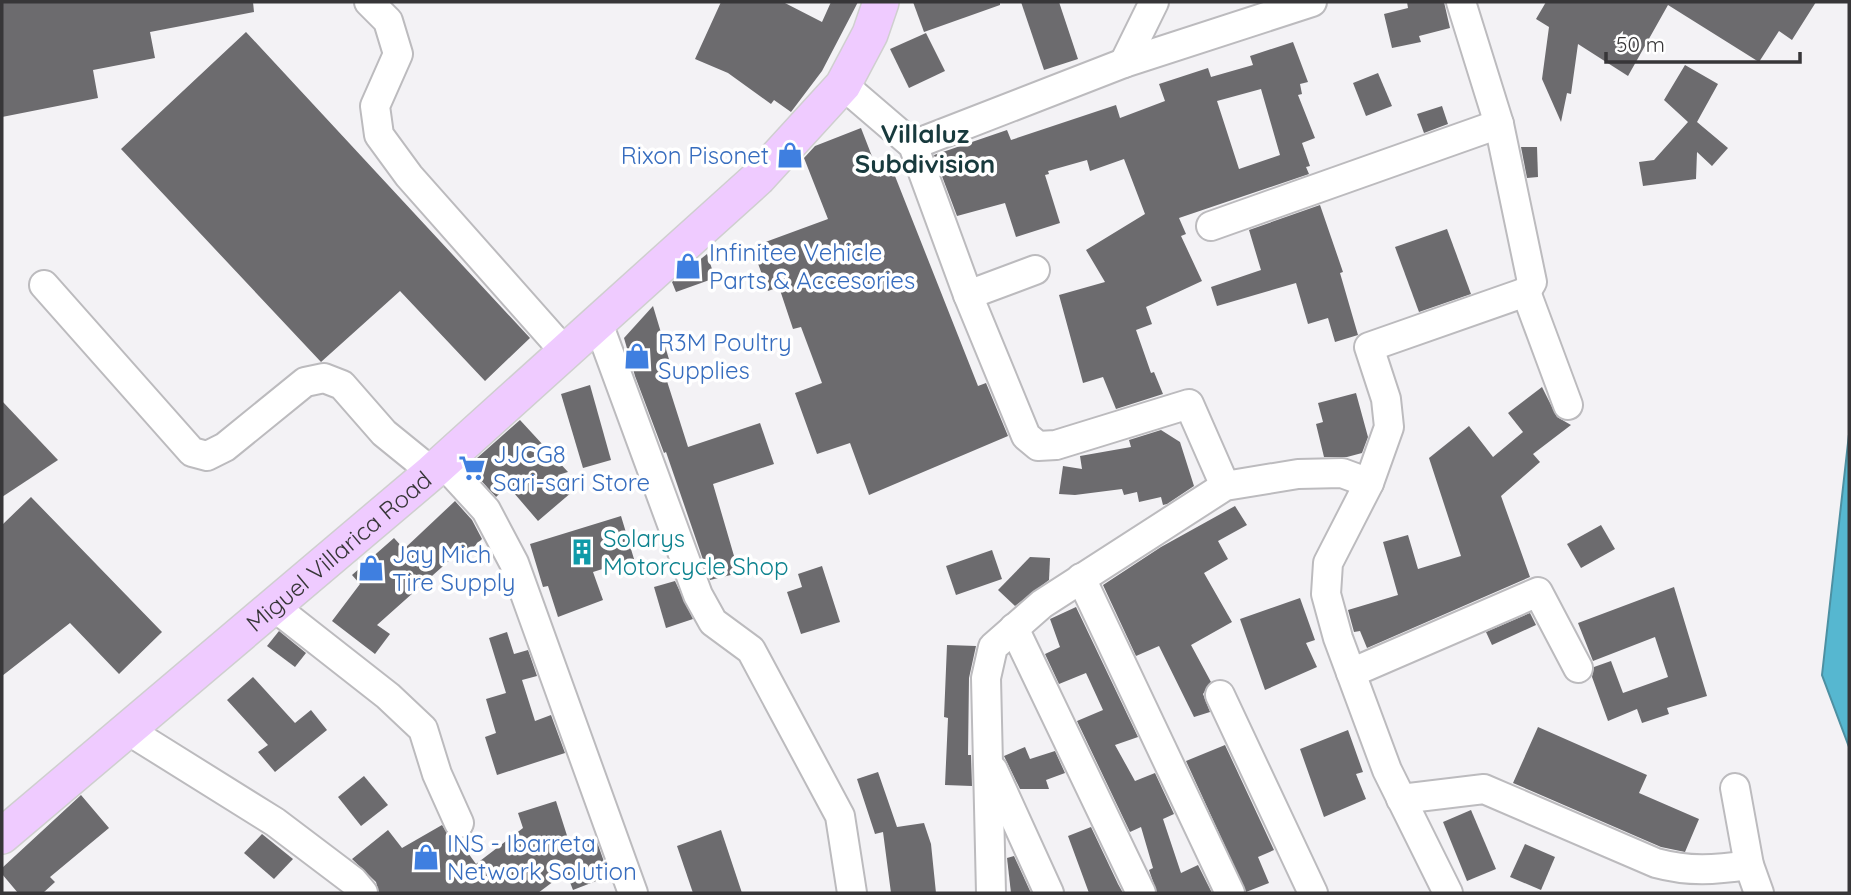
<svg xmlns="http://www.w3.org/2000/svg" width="1851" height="895" font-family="Quicksand,sans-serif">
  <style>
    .water { fill: #56b7d0; stroke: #4d90a2; stroke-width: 2 }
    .building { fill: #6c6b6e; fill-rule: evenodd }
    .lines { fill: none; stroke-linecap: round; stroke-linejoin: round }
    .minor-casing { stroke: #bcbbbe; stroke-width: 32 }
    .major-casing { stroke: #cfcfcf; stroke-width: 38 }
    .minor { stroke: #fff; stroke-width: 28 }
    .major { stroke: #efcbff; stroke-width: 35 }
    .labels { text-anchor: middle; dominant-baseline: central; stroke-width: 7; stroke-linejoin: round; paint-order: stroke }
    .shop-label { font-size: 24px; fill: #366cbe; stroke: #fff; text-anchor: start }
    .culture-label { font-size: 24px; fill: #0d838f; stroke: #fff; text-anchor: start }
    .street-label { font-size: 24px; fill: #373638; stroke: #fff }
    .neighbourhood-label { font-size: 26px; font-weight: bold; fill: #183a3d; stroke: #fff }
  </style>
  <rect width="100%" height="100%" fill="#f3f2f5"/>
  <polygon class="water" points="1849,434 1849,747 1822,675"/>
  <g class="building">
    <polygon points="2,2 253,2 254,12 150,32 155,58 93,70 98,98 2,117"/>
    <polygon points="721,2 783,2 822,22 831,2 858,2 822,71 791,112 774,100 771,104 728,73 695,59"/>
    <polygon points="913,2 1000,2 1000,5 924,32"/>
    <polygon points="1021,2 1059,2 1078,59 1044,70"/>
    <polygon points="1407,2 1444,2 1450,28 1419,36 1421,42 1392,48 1384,14 1408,8"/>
    <polygon points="1546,2 1816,2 1792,40 1779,31 1759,62 1668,5 1628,76 1578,44 1571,94 1567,93 1561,122 1542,79 1549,27 1536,19"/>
    <polygon points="246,32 530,338 485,381 400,291 321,362 121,149"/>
    <polygon points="926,33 945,71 909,88 890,49"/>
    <path d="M 1293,42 L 1308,82 L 1300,84 L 1302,94 L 1298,95 L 1315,138 L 1302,143 L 1310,166 L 1306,167 L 1309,174 L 1179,218 L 1186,234 L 1181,236 L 1202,281 L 1146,307 L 1152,324 L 1136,330 L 1151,373 L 1154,372 L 1163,394 L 1116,409 L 1103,377 L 1083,383 L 1059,295 L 1105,282 L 1086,250 L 1145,214 L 1124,159 L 1090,171 L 1087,160 L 1048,171 L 1049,174 L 1045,175 L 1060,223 L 1016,237 L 1005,203 L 957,216 L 934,155 L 1007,130 L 1011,140 L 1116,105 L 1120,118 L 1165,101 L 1159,84 L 1208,68 L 1211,77 L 1253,65 L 1250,56 ZM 1261,89 L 1280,155 L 1239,169 L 1217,101 Z"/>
    <polygon points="1685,65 1718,84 1697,122 1728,148 1712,166 1697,152 1696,179 1643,186 1639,162 1654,160 1688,122 1664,100"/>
    <polygon points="1378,73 1392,106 1366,116 1353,83"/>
    <polygon points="1442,106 1448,124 1424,133 1417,114"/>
    <polygon points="861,128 880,177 893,171 978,386 986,383 1008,436 869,495 850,443 817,454 795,393 822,383 801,327 793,329 779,287 768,291 752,247 828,219 804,158 815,146"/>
    <polygon points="1521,147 1537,147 1538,177 1527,178"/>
    <polygon points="1320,205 1343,272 1340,273 1358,335 1335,342 1328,318 1308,324 1296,283 1217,306 1211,287 1261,270 1249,230"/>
    <polygon points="1447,229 1471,294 1419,312 1395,247"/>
    <polygon points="707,254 715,278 676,292 672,282"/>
    <polygon points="653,306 674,376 666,378 688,447 760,423 774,464 713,484 739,573 710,580 666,452 664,453 635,376 624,338"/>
    <polygon points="590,385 611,460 583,468 561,394"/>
    <polygon points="1542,387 1557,417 1571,425 1533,454 1540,462 1501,496 1530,577 1367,648 1360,631 1354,632 1348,610 1398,595 1383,542 1408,535 1418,569 1461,556 1429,458 1469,426 1493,457 1523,432 1508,413"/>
    <polygon points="1356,393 1368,437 1362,453 1347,457 1324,457 1316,424 1323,422 1318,403"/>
    <polygon points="2,401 58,460 2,497"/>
    <polygon points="520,420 568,472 558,475 572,492 538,521 508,486 496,497 468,466"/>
    <polygon points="1161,430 1180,442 1194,486 1167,504 1163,505 1161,497 1139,502 1137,492 1124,495 1122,489 1075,495 1059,494 1063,466 1082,469 1080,456 1131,447 1129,440"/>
    <polygon points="31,497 162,632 119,674 70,623 2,676 2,525"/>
    <polygon points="455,501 472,520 482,539 456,564 451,559 377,625 390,634 375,654 332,621 360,584 352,575 394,538 404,549"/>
    <polygon points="1235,506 1247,525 1218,541 1228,559 1204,573 1232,622 1191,645 1211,682 1203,694 1210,712 1194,717 1159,646 1136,656 1103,585 1161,547"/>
    <polygon points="621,516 634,559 593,572 603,600 558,617 548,586 543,587 530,544"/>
    <polygon points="1601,525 1615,549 1581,568 1567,544"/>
    <polygon points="992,550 1002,579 956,595 946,566"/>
    <polygon points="1030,557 1050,558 1049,580 1015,606 998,590"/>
    <polygon points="822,566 840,622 801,634 787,592 802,587 798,574"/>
    <polygon points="675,581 693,619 666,628 654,587"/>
    <polygon points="1674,587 1707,696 1667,708 1669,714 1642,723 1637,709 1608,721 1592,677 1594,667 1611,661 1623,693 1668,677 1655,637 1593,661 1578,623"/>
    <polygon points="1300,598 1315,640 1306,643 1317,667 1265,690 1240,619"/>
    <polygon points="1076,607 1138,737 1115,745 1135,781 1155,773 1174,814 1163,819 1181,873 1198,865 1212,893 1157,893 1149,870 1153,868 1141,827 1130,832 1077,721 1103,710 1086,673 1059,684 1045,654 1060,647 1050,619"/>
    <polygon points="1530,613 1536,625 1492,645 1486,632"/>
    <polygon points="279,631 306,653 295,667 267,646"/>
    <polygon points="507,632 514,654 528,650 537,676 522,680 535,721 551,715 565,753 497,775 485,737 496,733 486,699 506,693 489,638"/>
    <polygon points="947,645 976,646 969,678 968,755 971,755 972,786 945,785 948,718 944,717"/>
    <polygon points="253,677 295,723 311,710 327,730 275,772 258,752 268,745 227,700"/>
    <polygon points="1538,727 1647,775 1639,793 1699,819 1685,852 1661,847 1513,783"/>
    <polygon points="1348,730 1363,772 1356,774 1366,799 1324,817 1300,749"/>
    <polygon points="1225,745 1274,850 1258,857 1269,883 1246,892 1186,761"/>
    <polygon points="1025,747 1030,759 1055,751 1065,773 1046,780 1049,789 1020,789 1004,756"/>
    <polygon points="878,772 897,827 924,823 931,844 936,893 891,893 883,832 875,834 857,779"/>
    <polygon points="364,776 388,805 361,826 338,797"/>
    <polygon points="81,795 109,828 50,877 55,882 43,893 18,893 2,874 2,868"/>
    <polygon points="556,801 570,845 595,836 609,876 573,890 566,872 538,893 379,893 376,882 352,859 388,830 402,848 442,825 449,836 458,839 476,864 523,828 518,813"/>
    <polygon points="1471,810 1496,869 1467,881 1443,822"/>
    <polygon points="1091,827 1118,884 1123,893 1089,893 1068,836"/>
    <polygon points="721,830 742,893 693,893 677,846"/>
    <polygon points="262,834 293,859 274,879 244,853"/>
    <polygon points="1525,844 1555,857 1541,890 1510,877"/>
    <polygon points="1014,856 1031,893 1011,893 1007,858"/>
  </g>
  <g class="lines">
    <g class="minor-casing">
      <g id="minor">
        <polyline points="369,2 388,21 398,54 375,106 379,135 409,176 566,353"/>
        <polyline points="1124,63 1154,2"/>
        <polyline points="843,85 913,145 968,295 1026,436 1038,446 1056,445 1189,404 1225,486"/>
        <polyline points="913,145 1124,63 1312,2"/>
        <polyline points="1211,226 1499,124"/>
        <polyline points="44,285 192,452 207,456 225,447 305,382 324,378 342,385 384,433 432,472"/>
        <polyline points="1526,292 1568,405"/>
        <polyline points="968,295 1035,270"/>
        <polyline points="598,323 698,595 713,622 751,650 840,816 852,893"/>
        <polyline points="442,462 486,510 514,563 633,893"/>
        <polyline points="1081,578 1230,893"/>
        <polyline points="272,605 388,696 423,729 437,774 459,823"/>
        <polyline points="1014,628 1141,893"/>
        <polyline points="1351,673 1538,592 1578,668"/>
        <polyline points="1220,695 1313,893"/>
        <polyline points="126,729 275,822 353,881 363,893"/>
        <polyline points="993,770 1049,893"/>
        <polyline points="1735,788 1749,865 1759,893"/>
        <path d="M 1401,799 L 1484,789 L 1656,863 C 1689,872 1715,870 1749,865"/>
        <polyline points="991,893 986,678 993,647 1042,604 1225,486 1298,474 1342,473 1369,483"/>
        <polyline points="1448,893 1387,770 1338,638 1326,594 1328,563 1369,483 1389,427 1386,399 1369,347 1526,292 1532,282 1499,124 1461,2"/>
      </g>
    </g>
    <g class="major-casing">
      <g id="major">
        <path id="s1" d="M 2,836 L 432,472 L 758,178 L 843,85 L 870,34 L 881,2"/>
      </g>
    </g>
    <use href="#minor" class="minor"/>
    <use href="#major" class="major"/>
  </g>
  <defs>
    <g id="shop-bare" transform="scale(2.1)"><path d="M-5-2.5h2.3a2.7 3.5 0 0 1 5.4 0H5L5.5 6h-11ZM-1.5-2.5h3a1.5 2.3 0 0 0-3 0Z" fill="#3f7fe0" stroke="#fff" stroke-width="2.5" paint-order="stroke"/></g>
    <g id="supermarket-bare" transform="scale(2.1)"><path d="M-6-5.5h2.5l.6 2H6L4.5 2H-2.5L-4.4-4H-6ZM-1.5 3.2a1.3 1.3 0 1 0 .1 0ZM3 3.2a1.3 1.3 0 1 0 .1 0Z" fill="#3f7fe0" stroke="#fff" stroke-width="2.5" paint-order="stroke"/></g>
    <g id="building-bare" transform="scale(2.1)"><path d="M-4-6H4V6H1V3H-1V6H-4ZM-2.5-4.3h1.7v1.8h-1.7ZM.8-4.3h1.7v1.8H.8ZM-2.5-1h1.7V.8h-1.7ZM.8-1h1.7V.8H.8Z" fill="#0f9aa8" stroke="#fff" stroke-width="2.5" paint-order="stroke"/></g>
  </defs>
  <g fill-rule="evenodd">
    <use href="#shop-bare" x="790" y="155"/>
    <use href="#shop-bare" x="688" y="266"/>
    <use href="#shop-bare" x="637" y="356"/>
    <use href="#supermarket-bare" x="472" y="468"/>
    <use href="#building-bare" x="582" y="552"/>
    <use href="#shop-bare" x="371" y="568"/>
    <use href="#shop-bare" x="426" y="857"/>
  </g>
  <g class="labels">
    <g class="shop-label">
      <text x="769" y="155" text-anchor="end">Rixon Pisonet</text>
      <text x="709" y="252">Infinitee Vehicle<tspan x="709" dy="28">Parts &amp; Accesories</tspan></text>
      <text x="658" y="342">R3M Poultry<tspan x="658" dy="28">Supplies</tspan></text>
      <text x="493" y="454">JJCG8<tspan x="493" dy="28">Sari-sari Store</tspan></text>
      <text x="392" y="554">Jay Mich<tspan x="392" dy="28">Tire Supply</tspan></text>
      <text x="447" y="843">INS - Ibarreta<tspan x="447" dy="28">Network Solution</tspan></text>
    </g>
    <g class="culture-label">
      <text x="603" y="538">Solarys<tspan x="603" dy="28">Motorcycle Shop</tspan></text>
    </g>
    <g class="street-label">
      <text stroke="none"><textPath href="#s1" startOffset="441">Miguel Villarica Road</textPath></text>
    </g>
    <g class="neighbourhood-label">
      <text x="925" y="133">Villaluz<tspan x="925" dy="30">Subdivision</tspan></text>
    </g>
  </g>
  <rect width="1851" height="895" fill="none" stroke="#373638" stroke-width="7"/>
  <path d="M1606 52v10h194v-10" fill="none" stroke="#373638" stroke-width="3.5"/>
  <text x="1616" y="52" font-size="21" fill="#373638" stroke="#ffffff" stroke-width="5" paint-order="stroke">50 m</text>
</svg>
